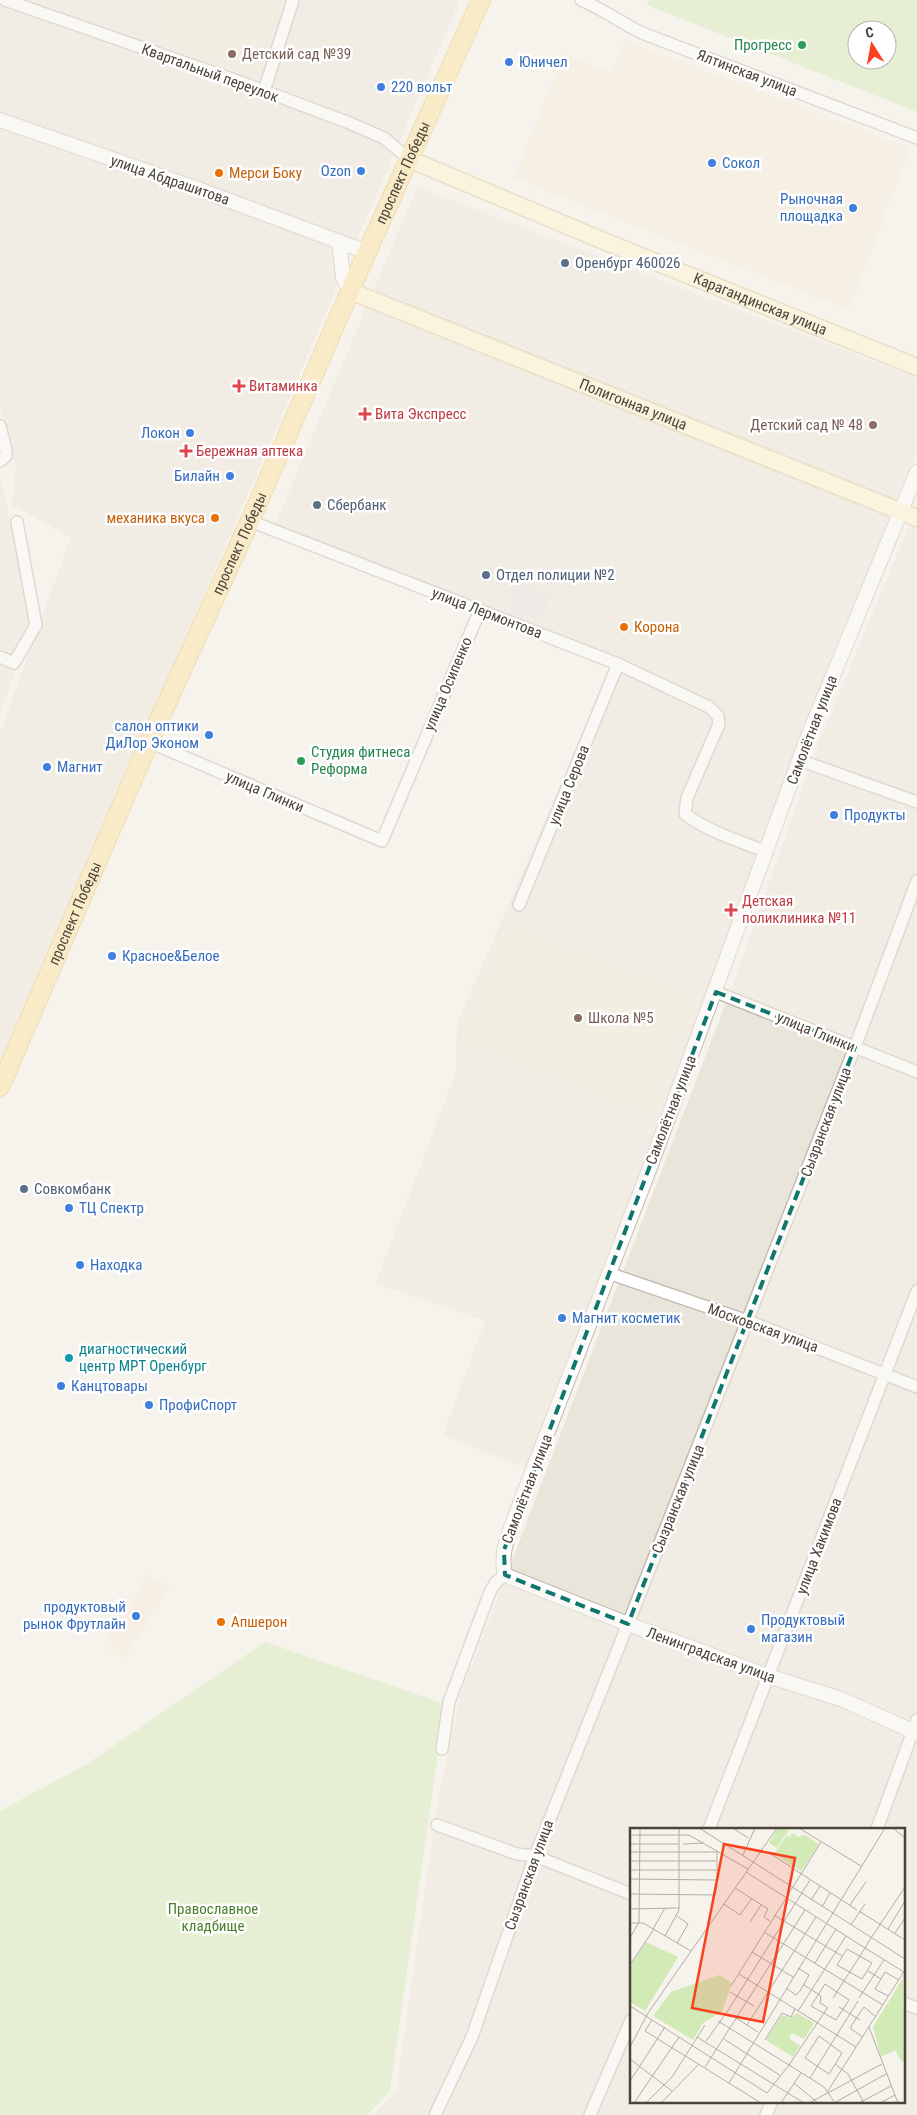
<svg xmlns="http://www.w3.org/2000/svg" width="917" height="2115" font-family="'Roboto Condensed',sans-serif">
  <style>
    .residential { fill: #eae5da; fill-rule: evenodd }
    .commercial { fill: #f7ead8 }
    .education { fill: #efe8d6 }
    .green { fill: #d2eab5; fill-rule: evenodd }
    .parking { fill: #e5e3e0 }
    .lines { fill: none; stroke-linecap: round; stroke-linejoin: round }
    .minor-casing { stroke: #c2bbae; stroke-width: 14 }
    .tertiary-casing { stroke: #c2bbae; stroke-width: 16 }
    .secondary-casing { stroke: #d6c79b; stroke-width: 19 }
    .primary-casing { stroke: #e6c16a; stroke-width: 20 }
    .minor { stroke: #fff; stroke-width: 11 }
    .tertiary { stroke: #fff; stroke-width: 14 }
    .secondary { stroke: #fff3cd; stroke-width: 16 }
    .primary { stroke: #ffe39c; stroke-width: 18 }
    .marked { fill: none; stroke: #0f766e; stroke-width: 4; stroke-dasharray: 10 6; stroke-linejoin: round }
    .leisure-dot { fill: #2e9e5b; stroke: #fff; stroke-width: 2 }
    .education-dot { fill: #8d6e63; stroke: #fff; stroke-width: 2 }
    .shop-dot { fill: #3f7fe0; stroke: #fff; stroke-width: 2 }
    .food-dot { fill: #e8710a; stroke: #fff; stroke-width: 2 }
    .service-dot { fill: #5c6f8a; stroke: #fff; stroke-width: 2 }
    .health-dot { fill: #e0444e; stroke: #fff; stroke-width: 2 }
    .culture-dot { fill: #0f9aa8; stroke: #fff; stroke-width: 2 }
    .labels { text-anchor: middle; dominant-baseline: central; stroke-width: 5; stroke-linejoin: round; paint-order: stroke }
    .leisure-label { font-size: 15px; fill: #27864d; stroke: #fff; text-anchor: end }
    .education-label { font-size: 15px; fill: #785e54; stroke: #fff; text-anchor: start }
    .shop-label { font-size: 15px; fill: #366cbe; stroke: #fff; text-anchor: start }
    .street-label { font-size: 15px; fill: #4b4439; stroke: #fff }
    .food-label { font-size: 15px; fill: #c56008; stroke: #fff; text-anchor: start }
    .service-label { font-size: 15px; fill: #4e5e75; stroke: #fff; text-anchor: start }
    .health-label { font-size: 15px; fill: #be3a42; stroke: #fff; text-anchor: start }
    .culture-label { font-size: 15px; fill: #0d838f; stroke: #fff; text-anchor: start }
    .park-label { font-size: 15px; fill: #4a7f2a; stroke: #fff }
    .inset-road { fill: none; stroke: #b2ada4; stroke-width: 1 }
    .view { fill: #fc3f1d; fill-opacity: 0.15; stroke: #fc3f1d; stroke-width: 2.5 }
    .inset-edge { fill: none; stroke: #4b4439; stroke-width: 2.5 }
  </style>
  <rect width="100%" height="100%" fill="#f6f3ec"/>
  <g class="residential">
    <polygon points="0,0 460,0 262,462 0,1065 0,733 71,537 12,505 16,466 0,406"/>
    <polygon points="417,187 917,378 917,450 836,649 530,1470 443,1435 485,1321 376,1283 456,1072 457,1024 612,666 272,532"/>
    <polygon points="0,475 33,624 0,713"/>
    <path d="M 917,507 L 917,2115 L 373,2115 L 396,2092 L 437,1805 L 460,1696 L 732,987 L 821,737 ZM 631,1829 L 903,1829 L 903,2101 L 631,2101 Z"/>
  </g>
  <g class="commercial">
    <polygon points="625,40 910,148 849,310 514,178 564,54 612,73"/>
    <polygon points="149,1574 169,1587 124,1659 104,1646"/>
  </g>
  <g class="education">
    <polygon points="162,0 266,0 279,4 255,72 149,36"/>
    <polygon points="506,925 696,996 651,1116 460,1041"/>
  </g>
  <g class="green">
    <path d="M 649,0 L 917,0 L 917,112 L 647,5 ZM 857,30 L 887,30 L 887,60 L 857,60 Z"/>
    <polygon points="265,1642 445,1704 390,2091 367,2115 0,2115 0,1811 87,1764"/>
  </g>
  <polygon class="parking" points="519,581 552,595 541,622 507,608"/>
  <g class="lines">
    <g class="minor-casing">
      <g id="minor">
        <polyline points="5,0 232,79 347,122 384,138 409,159"/>
        <path d="M 581,0 C 603,9 621,23 642,33 L 917,138"/>
        <polyline points="264,91 293,0"/>
        <polyline points="0,426 6,450 6,456 0,461"/>
        <path d="M 250,521 L 618,664 L 709,707 L 718,716 L 719,724 L 687,798 L 685,814 C 709,832 739,841 767,852"/>
        <polyline points="0,657 14,663 36,625 17,522"/>
        <polyline points="149,742 382,841 480,610"/>
        <polyline points="799,760 917,802"/>
        <polyline points="519,905 618,664"/>
        <polyline points="716,992 917,1072"/>
        <polyline points="608,1273 748,1321 917,1387"/>
        <polyline points="442,1749 449,1702 490,1592 496,1582 505,1575"/>
        <polyline points="437,1825 517,1854 535,1856 631,1894"/>
        <polyline points="709,1829 917,1291"/>
        <polyline points="877,1829 917,1720"/>
        <polyline points="903,2003 917,2008"/>
        <polyline points="435,2115 472,2037 535,1856 628,1624 855,1047 917,881"/>
        <polyline points="590,2115 631,2020"/>
        <polyline points="766,2115 772,2101"/>
      </g>
    </g>
    <g class="tertiary-casing">
      <g id="tertiary">
        <polyline points="0,120 190,186 367,252"/>
        <polyline points="339,241 343,277 350,291"/>
        <path d="M 917,472 L 808,736 L 649,1170 L 519,1506 C 511,1529 499,1551 505,1575 L 628,1624 L 768,1676 L 841,1699 L 917,1733"/>
      </g>
    </g>
    <g class="secondary-casing">
      <g id="secondary">
        <path id="s1" d="M 409,159 L 606,242 L 917,367"/>
        <path id="s2" d="M 350,291 L 917,518"/>
      </g>
    </g>
    <g class="primary-casing">
      <g id="primary">
        <path id="s3" d="M 0,1087 L 149,742 L 250,521 L 367,252 L 481,0"/>
      </g>
    </g>
    <use href="#minor" class="minor"/>
    <use href="#tertiary" class="tertiary"/>
    <use href="#secondary" class="secondary"/>
    <use href="#primary" class="primary"/>
  </g>
  <path d="M0 0H917V2115H0ZM 716,992 L 855,1047 L 628,1624 L 505,1575 L 504,1550 Z" fill="#f6f3ec" fill-opacity=".55" fill-rule="evenodd"/>
  <path class="marked" d="M 716,992 L 855,1047 L 628,1624 L 505,1575 L 504,1550 Z"/>
  <g class="leisure-dot">
    <circle cx="802" cy="45" r="5"/>
    <circle cx="301" cy="761" r="5"/>
  </g>
  <g class="education-dot">
    <circle cx="232" cy="54" r="5"/>
    <circle cx="873" cy="425" r="5"/>
    <circle cx="578" cy="1018" r="5"/>
  </g>
  <g class="shop-dot">
    <circle cx="509" cy="62" r="5"/>
    <circle cx="381" cy="87" r="5"/>
    <circle cx="712" cy="163" r="5"/>
    <circle cx="361" cy="171" r="5"/>
    <circle cx="853" cy="208" r="5"/>
    <circle cx="190" cy="433" r="5"/>
    <circle cx="230" cy="476" r="5"/>
    <circle cx="209" cy="735" r="5"/>
    <circle cx="47" cy="767" r="5"/>
    <circle cx="834" cy="815" r="5"/>
    <circle cx="112" cy="956" r="5"/>
    <circle cx="69" cy="1208" r="5"/>
    <circle cx="80" cy="1265" r="5"/>
    <circle cx="562" cy="1318" r="5"/>
    <circle cx="61" cy="1386" r="5"/>
    <circle cx="149" cy="1405" r="5"/>
    <circle cx="136" cy="1616" r="5"/>
    <circle cx="751" cy="1629" r="5"/>
  </g>
  <g class="food-dot">
    <circle cx="219" cy="173" r="5"/>
    <circle cx="215" cy="518" r="5"/>
    <circle cx="624" cy="627" r="5"/>
    <circle cx="221" cy="1622" r="5"/>
  </g>
  <g class="service-dot">
    <circle cx="565" cy="263" r="5"/>
    <circle cx="317" cy="505" r="5"/>
    <circle cx="486" cy="575" r="5"/>
    <circle cx="24" cy="1189" r="5"/>
  </g>
  <g class="health-dot">
    <path d="M236.5 378.5h5v5h5v5h-5v5h-5v-5h-5v-5h5z"/>
    <path d="M362.5 406.5h5v5h5v5h-5v5h-5v-5h-5v-5h5z"/>
    <path d="M183.5 443.5h5v5h5v5h-5v5h-5v-5h-5v-5h5z"/>
    <path d="M728.5 902.5h5v5h5v5h-5v5h-5v-5h-5v-5h5z"/>
  </g>
  <circle class="culture-dot" cx="69" cy="1358" r="5"/>
  <g class="labels">
    <g class="leisure-label">
      <text x="792" y="45">Прогресс</text>
      <text x="311" y="752" text-anchor="start">Студия фитнеса<tspan x="311" dy="17">Реформа</tspan></text>
    </g>
    <g class="education-label">
      <text x="242" y="54">Детский сад №39</text>
      <text x="863" y="425" text-anchor="end">Детский сад № 48</text>
      <text x="588" y="1018">Школа №5</text>
    </g>
    <g class="shop-label">
      <text x="519" y="62">Юничел</text>
      <text x="391" y="87">220 вольт</text>
      <text x="722" y="163">Сокол</text>
      <text x="351" y="171" text-anchor="end">Ozon</text>
      <text x="843" y="199" text-anchor="end">Рыночная<tspan x="843" dy="17">площадка</tspan></text>
      <text x="180" y="433" text-anchor="end">Локон</text>
      <text x="220" y="476" text-anchor="end">Билайн</text>
      <text x="199" y="726" text-anchor="end">салон оптики<tspan x="199" dy="17">ДиЛор Эконом</tspan></text>
      <text x="57" y="767">Магнит</text>
      <text x="844" y="815">Продукты</text>
      <text x="122" y="956">Красное&amp;Белое</text>
      <text x="79" y="1208">ТЦ Спектр</text>
      <text x="90" y="1265">Находка</text>
      <text x="572" y="1318">Магнит косметик</text>
      <text x="71" y="1386">Канцтовары</text>
      <text x="159" y="1405">ПрофиСпорт</text>
      <text x="126" y="1607" text-anchor="end">продуктовый<tspan x="126" dy="17">рынок Фрутлайн</tspan></text>
      <text x="761" y="1620">Продуктовый<tspan x="761" dy="17">магазин</tspan></text>
    </g>
    <g class="street-label">
      <text transform="translate(210 73) rotate(20)">Квартальный переулок</text>
      <text transform="translate(747 73) rotate(21)">Ялтинская улица</text>
      <text stroke="none"><textPath href="#s3" startOffset="999">проспект Победы</textPath></text>
      <text transform="translate(170 180) rotate(19)">улица Абдрашитова</text>
      <text stroke="none"><textPath href="#s1" startOffset="380">Карагандинская улица</textPath></text>
      <text stroke="none"><textPath href="#s2" startOffset="305">Полигонная улица</textPath></text>
      <text stroke="none"><textPath href="#s3" startOffset="594">проспект Победы</textPath></text>
      <text transform="translate(487 613) rotate(21)">улица Лермонтова</text>
      <text transform="translate(448 684) rotate(-67)">улица Осипенко</text>
      <text transform="translate(812 730) rotate(-69)">Самолётная улица</text>
      <text transform="translate(569 785) rotate(-68)">улица Серова</text>
      <text transform="translate(265 792) rotate(23)">улица Глинки</text>
      <text stroke="none"><textPath href="#s3" startOffset="189">проспект Победы</textPath></text>
      <text transform="translate(816 1032) rotate(22)">улица Глинки</text>
      <text transform="translate(671 1110) rotate(-69)">Самолётная улица</text>
      <text transform="translate(826 1122) rotate(-69)">Сызранская улица</text>
      <text transform="translate(763 1328) rotate(20)">Московская улица</text>
      <text transform="translate(527 1489) rotate(-69)">Самолётная улица</text>
      <text transform="translate(678 1499) rotate(-68)">Сызранская улица</text>
      <text transform="translate(819 1546) rotate(-69)">улица Хакимова</text>
      <text transform="translate(711 1655) rotate(20)">Ленинградская улица</text>
      <text transform="translate(529 1875) rotate(-70)">Сызранская улица</text>
    </g>
    <g class="food-label">
      <text x="229" y="173">Мерси Боку</text>
      <text x="205" y="518" text-anchor="end">механика вкуса</text>
      <text x="634" y="627">Корона</text>
      <text x="231" y="1622">Апшерон</text>
    </g>
    <g class="service-label">
      <text x="575" y="263">Оренбург 460026</text>
      <text x="327" y="505">Сбербанк</text>
      <text x="496" y="575">Отдел полиции №2</text>
      <text x="34" y="1189">Совкомбанк</text>
    </g>
    <g class="health-label">
      <text x="249" y="386">Витаминка</text>
      <text x="375" y="414">Вита Экспресс</text>
      <text x="196" y="451">Бережная аптека</text>
      <text x="742" y="901">Детская<tspan x="742" dy="17">поликлиника №11</tspan></text>
    </g>
    <g class="culture-label">
      <text x="79" y="1349">диагностический<tspan x="79" dy="17">центр МРТ Оренбург</tspan></text>
    </g>
    <g class="park-label">
      <text x="213" y="1909">Православное<tspan x="213" dy="17">кладбище</tspan></text>
    </g>
  </g>
  <g transform="translate(630 1828)">
    <rect width="275" height="275" fill="#f6f3ec"/>
    <path d="M 148,0 L 160,0 L 147,20 L 139,15 ZM 162,5 L 168,9 L 175,7 L 189,16 L 171,43 L 144,26 L 157,7 L 160,9 ZM 16,114 L 48,129 L 15,183 L 0,174 L 0,139 ZM 89,147 L 102,155 L 92,184 L 73,195 L 63,212 L 23,188 L 41,164 ZM 273,150 L 275,233 L 272,234 L 265,222 L 251,229 L 243,199 ZM 167,185 L 184,195 L 174,211 L 162,205 L 159,210 L 170,218 L 163,229 L 136,212 L 152,187 L 161,190 Z" fill="#d2eab5"/>
    <path class="inset-road" d="M 69,0 L 123,34M 103,0 L 118,10M 169,0 L 231,38M 263,0 L 275,10M 0,7 L 59,7 L 118,41M 0,16 L 49,16M 53,16 L 74,15M 0,24 L 88,24M 138,24 L 227,82M 113,27 L 125,0M 0,33 L 86,33M 123,34 L 275,131M 0,42 L 87,42M 116,44 L 235,120 L 241,110M 0,51 L 87,52 L 87,24M 105,60 L 138,81 L 134,89 L 140,93M 0,66 L 85,67 L 87,57M 181,72 L 190,58M 94,76 L 110,87 L 122,70M 220,77 L 236,54M 192,79 L 200,65M 0,81 L 49,80M 229,83 L 275,112M 144,87 L 212,128M 47,88 L 58,96 L 47,115M 120,94 L 131,77M 0,95 L 13,95 L 61,123M 221,97 L 235,76M 23,101 L 35,80M 258,101 L 275,73M 134,104 L 253,177M 265,105 L 275,90M 35,108 L 49,82 L 49,0M 0,110 L 9,94 L 10,0M 241,110 L 275,59M 217,121 L 242,135 L 232,151 L 207,137 ZM 122,124 L 163,149M 185,135 L 206,101M 0,137 L 24,101M 238,143 L 251,151M 109,146 L 226,219M 195,156 L 219,172 L 206,192 L 181,178 ZM 174,157 L 191,168 L 190,175 L 197,179M 101,158 L 191,14M 156,160 L 166,167 L 170,163 L 179,147 L 168,140M 100,164 L 124,178M 258,168 L 245,161 L 255,144 L 269,152M 203,170 L 235,120 L 274,144M 229,170 L 254,132M 0,178 L 137,265 L 159,237 L 194,259 L 205,275M 209,179 L 230,192M 168,183 L 216,108M 106,190 L 128,204M 22,192 L 15,203 L 131,275M 88,193 L 159,237 L 198,179M 117,197 L 186,89M 239,199 L 268,275M 189,208 L 212,225 L 199,246 L 175,230 ZM 67,209 L 174,275M 233,209 L 221,201 L 221,198 L 234,179 L 246,189M 94,211 L 151,248M 135,212 L 152,185 L 161,189 L 165,181M 76,213 L 99,181 L 180,52M 0,219 L 18,185 L 147,0M 0,231 L 42,263M 205,236 L 218,246 L 234,275M 75,239 L 175,82M 180,250 L 228,173M 0,253 L 35,199M 99,255 L 255,0M 164,255 L 188,275M 198,263 L 275,142M 4,275 L 49,209M 16,275 L 42,249 L 75,197M 31,275 L 69,236M 151,275 L 171,245M 179,275 L 252,236M 204,275 L 256,246M 229,275 L 261,258M 250,275 L 265,267"/>
    <path class="view" d="M 94,16 L 165,30 L 133,194 L 62,180 Z"/>
    <rect width="275" height="275" class="inset-edge"/>
  </g>
  <g transform="translate(872 45) rotate(349)"><circle r="24" fill="#ffffff" stroke="#b7b4b0"/>
  <path d="M0-4L9 19L0 12L-9 19Z" fill="#fc3f1d"/>
  <text y="-8" font-size="14" font-weight="bold" text-anchor="middle" fill="#4b4439">С</text>
  </g>
</svg>
